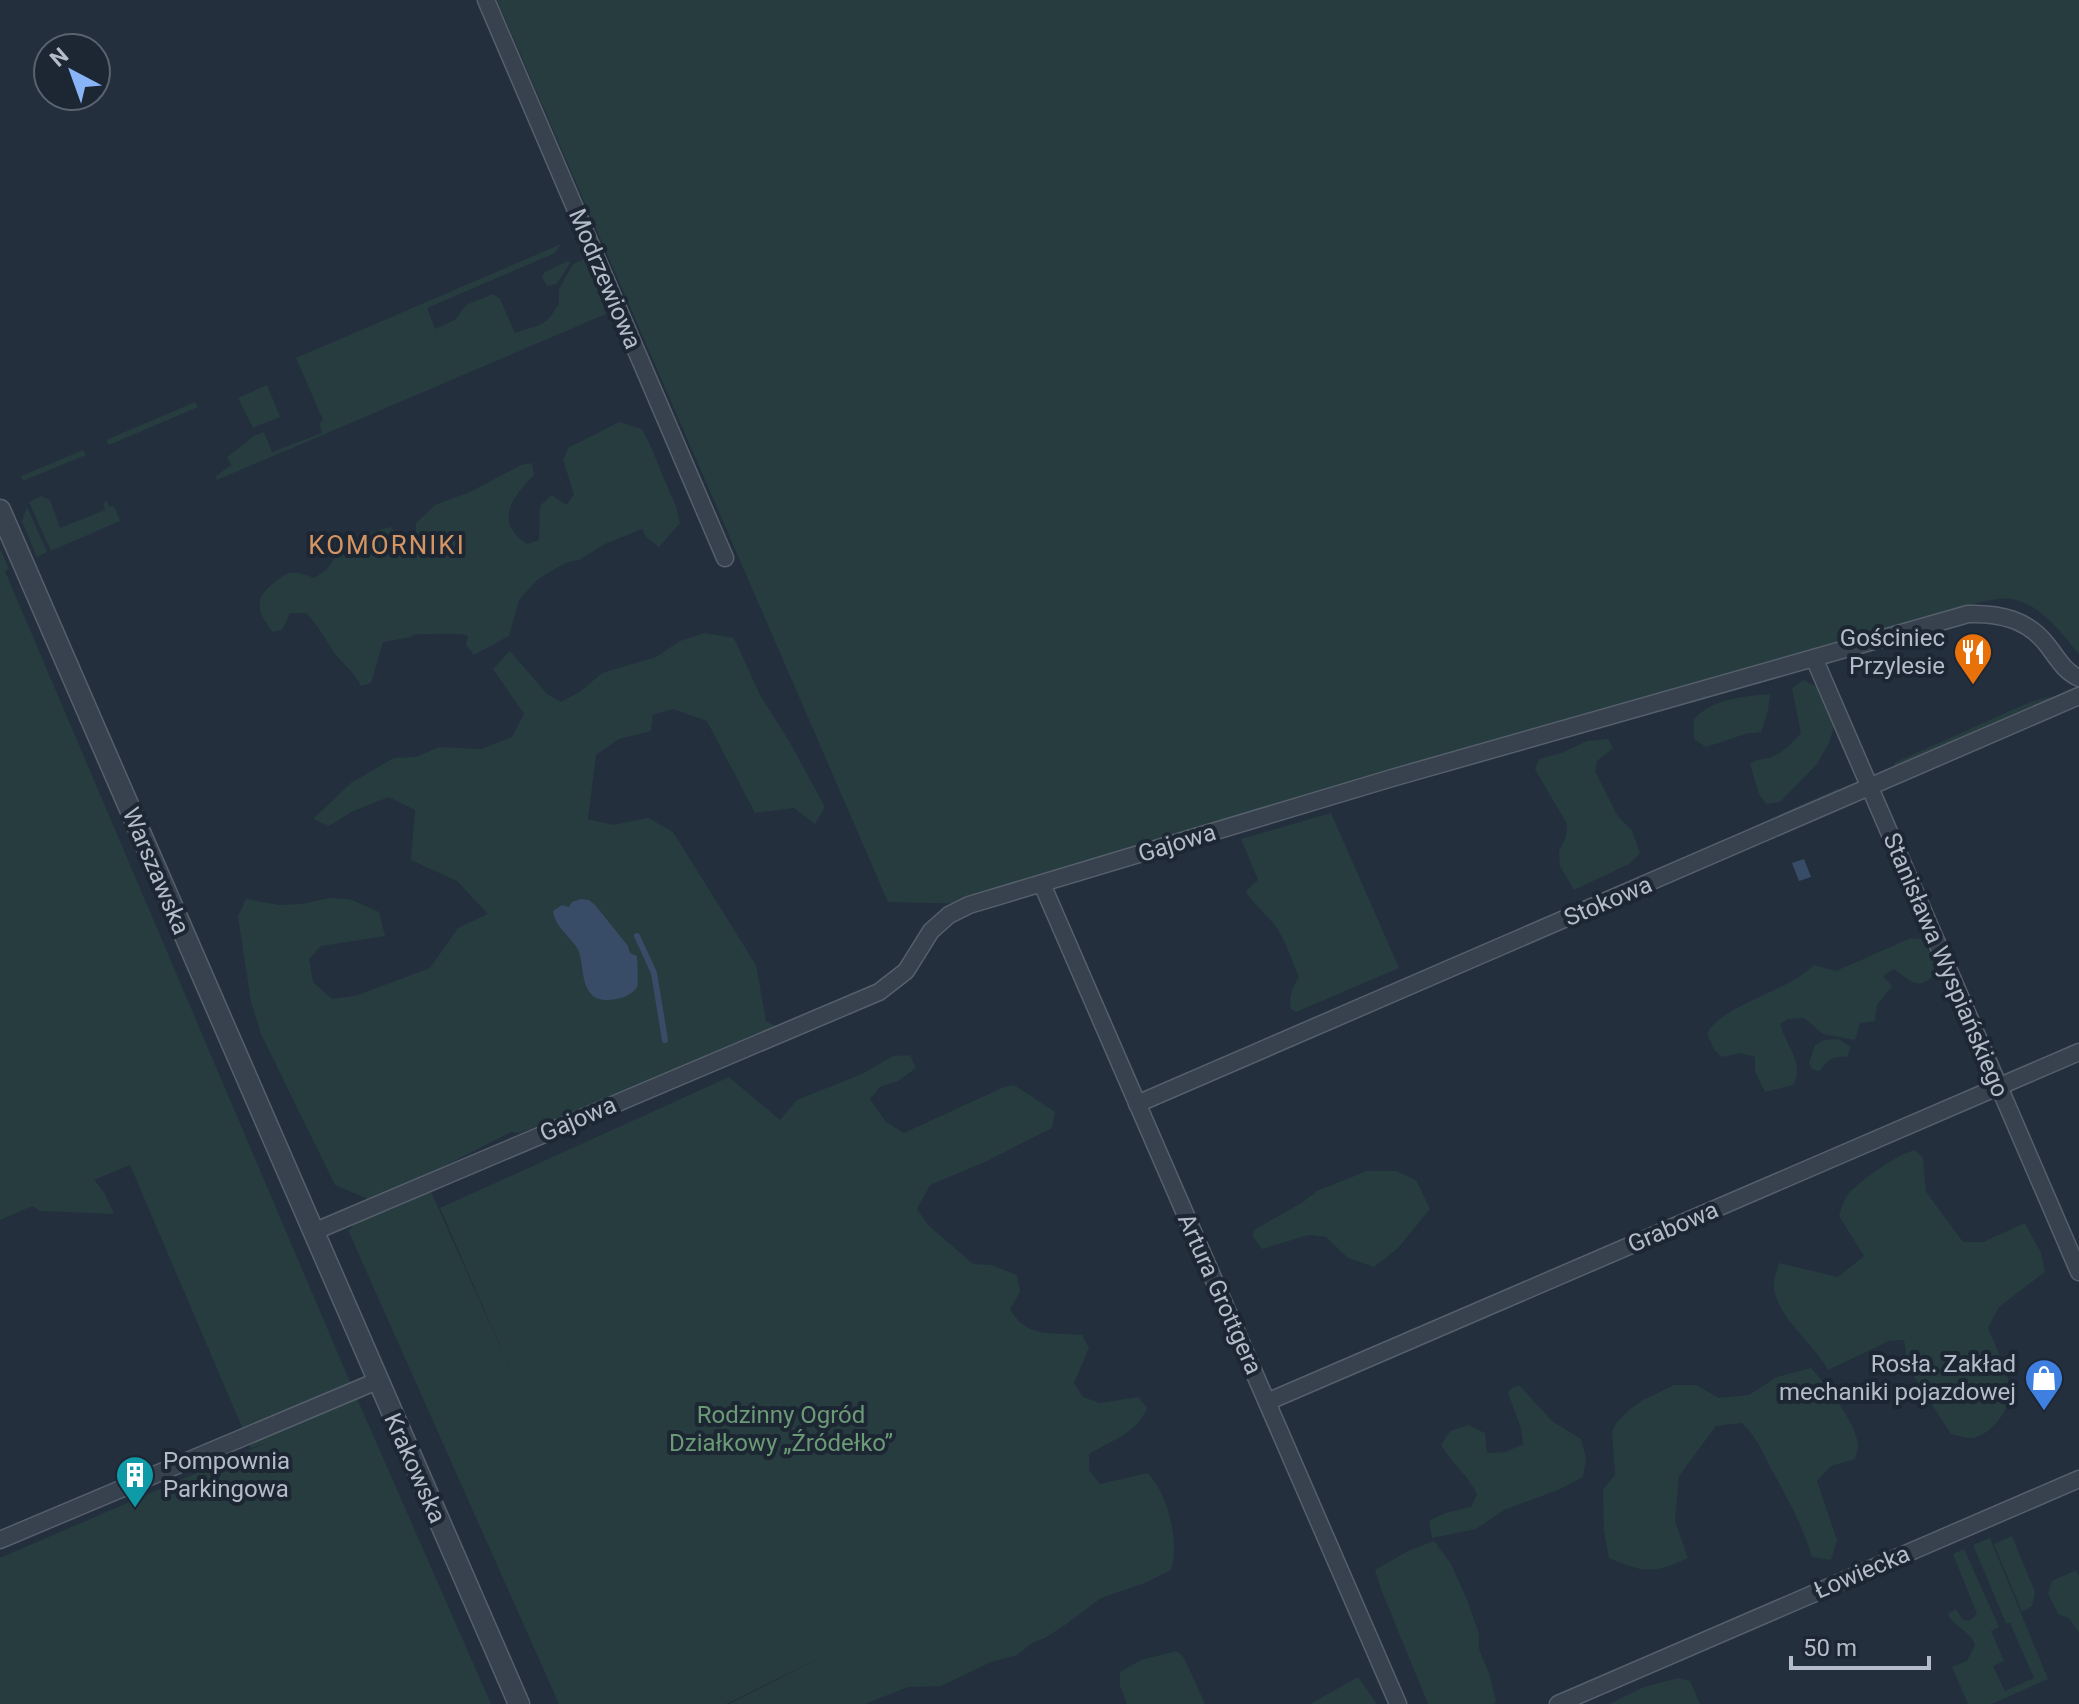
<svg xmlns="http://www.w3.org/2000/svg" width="2079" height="1704" font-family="Roboto,sans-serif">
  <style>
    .green { fill: #263c3f }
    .water { fill: #394c67 }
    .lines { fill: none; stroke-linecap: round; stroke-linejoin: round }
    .stream { stroke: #394c67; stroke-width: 6 }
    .minor-casing { stroke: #565f6c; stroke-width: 19 }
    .tertiary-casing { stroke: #565f6c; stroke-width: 23 }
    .minor { stroke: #38414e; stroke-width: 16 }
    .tertiary { stroke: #38414e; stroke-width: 20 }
    .labels { text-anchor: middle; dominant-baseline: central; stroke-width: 8; stroke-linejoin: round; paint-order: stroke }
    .street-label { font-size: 24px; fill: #b4bcc9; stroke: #1d2633 }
    .poi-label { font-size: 24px; fill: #b4bcc9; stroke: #1d2633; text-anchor: end }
    .park-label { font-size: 24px; fill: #6b9a76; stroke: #1d2633 }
    .neighbourhood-label { font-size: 26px; letter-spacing: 2px; fill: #d59563; stroke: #1d2633 }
  </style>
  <rect width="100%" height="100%" fill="#242f3e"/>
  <g class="green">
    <path d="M 497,0 L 2079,0 L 2079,654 C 2059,630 2033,594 1998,599 C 1983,601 1969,605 1954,609 L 968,904 L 888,902 Z"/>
    <path d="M 561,244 L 555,253 L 427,308 L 435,329 L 455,320 L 466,305 L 493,294 L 500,299 L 515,333 C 527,328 543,327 551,316 C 554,312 555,308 559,305 L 559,289 L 573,264 L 586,258 L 606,314 L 217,480 L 216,476 L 231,465 L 227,457 L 254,436 L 264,432 L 272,452 L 322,433 L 319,423 L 323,420 L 296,358 Z"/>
    <polygon points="568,261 570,263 557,284 547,286 542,277 545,272"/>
    <polygon points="267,385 280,417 253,428 238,398"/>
    <polygon points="195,402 198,407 109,445 106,440"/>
    <path d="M 619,422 L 642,429 C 652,446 657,463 665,481 C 672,498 677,505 680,523 L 659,547 L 647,538 L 642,529 L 605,544 L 579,560 L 565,563 L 538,579 L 519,600 L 509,636 L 474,655 L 466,645 L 468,636 C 456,632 429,635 414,634 L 411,637 L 383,642 L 371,683 L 361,686 C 354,671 342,664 333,651 C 324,637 318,625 306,613 L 290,613 L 282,630 L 273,632 C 267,624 258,614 260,603 C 260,597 264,592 269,587 C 287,571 291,569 314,578 C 333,568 332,558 345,547 C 359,535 374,531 391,527 L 398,536 L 408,541 L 416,533 L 416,523 L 435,505 L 470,492 L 521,465 L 532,463 L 534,475 C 521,489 499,510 513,531 C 516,536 523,541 527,544 L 539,540 L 540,506 L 551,495 L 567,505 L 574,494 L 563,460 L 568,448 Z"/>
    <polygon points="83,450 86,455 23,481 21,476"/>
    <polygon points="41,496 50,500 60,528 105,510 103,503 107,501 109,507 114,506 120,521 51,551 29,502"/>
    <polygon points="27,507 47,552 37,557 22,521"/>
    <polygon points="0,549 9,569 5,571 359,1403 491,1704 0,1704 0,1558 266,1443 251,1448 130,1165 94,1180 104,1192 114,1214 40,1211 32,1206 0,1220"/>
    <polygon points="704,633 734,638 760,695 789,741 825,807 815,824 794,808 755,813 707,721 673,709 653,715 651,731 619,739 596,755 588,819 613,825 648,818 673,832 756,965 766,1021 778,1028 556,1120 519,1133 511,1132 395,1191 368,1199 335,1185 261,1034 251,1002 238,916 246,899 279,905 301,904 329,898 349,899 379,912 385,936 321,946 309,959 313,982 332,999 355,996 430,968 458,928 488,914 457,881 411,860 415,810 389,797 353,811 329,826 313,819 351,783 394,758 416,757 439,747 481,749 512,737 524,714 493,669 510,651 547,694 561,702 581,691 602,673 656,657 680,641"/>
    <path d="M 1803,680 L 1816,686 L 1835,723 L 1829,743 L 1817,764 L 1780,802 L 1766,804 L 1759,794 L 1750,764 C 1758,758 1760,760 1769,758 C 1782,754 1793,743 1801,733 L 1792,689 Z"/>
    <path d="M 1770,694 L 1768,711 L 1761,732 L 1745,734 L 1706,747 L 1694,739 L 1694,719 C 1712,699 1745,696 1770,694 Z"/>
    <polygon points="2054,696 2045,701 1895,768 1894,763 2030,702"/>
    <polygon points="1608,739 1613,748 1597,761 1595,771 1617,815 1632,831 1640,853 1629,864 1574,890 1560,866 1559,851 1566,837 1567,824 1535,769 1539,759 1561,753 1587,741"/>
    <polygon points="1839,788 1840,791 1757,827 1754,826"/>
    <path d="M 1331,813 L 1399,968 L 1296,1012 L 1291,1009 C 1288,998 1293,986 1299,977 C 1292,961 1287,944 1278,930 C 1271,918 1248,899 1246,891 L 1258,880 L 1241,839 Z"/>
    <path d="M 1911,938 L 1922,939 L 1939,969 C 1922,992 1913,984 1894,969 L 1883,976 L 1892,986 L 1877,1005 L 1875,1021 L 1860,1023 L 1855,1040 L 1823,1034 L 1804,1018 L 1788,1019 L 1780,1024 C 1785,1044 1806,1065 1793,1085 L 1765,1092 L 1755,1071 L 1755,1057 L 1740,1053 L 1722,1057 L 1715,1051 L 1707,1034 C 1721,1004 1793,990 1813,965 L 1836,971 Z"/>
    <path d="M 1838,1039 L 1851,1047 L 1847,1057 C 1833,1056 1828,1059 1820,1071 L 1812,1069 L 1809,1063 L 1815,1045 L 1824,1040 Z"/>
    <path d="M 910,1055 L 916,1068 L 898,1081 L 880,1087 L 870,1099 L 886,1122 L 904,1133 L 1004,1087 L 1014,1085 L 1055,1112 L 1052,1128 L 985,1162 L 930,1185 L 917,1209 L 928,1225 L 973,1264 L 991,1265 L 1017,1275 L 1020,1292 L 1010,1309 C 1026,1339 1053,1332 1082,1335 L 1089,1348 L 1074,1383 L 1083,1397 L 1100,1403 L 1139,1397 L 1147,1408 C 1137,1433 1111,1441 1089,1454 L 1089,1470 L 1100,1484 L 1148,1473 C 1168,1496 1180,1540 1171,1570 L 1145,1583 L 1101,1598 L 1065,1625 L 1045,1638 L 1032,1643 L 1017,1655 L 991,1662 L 941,1686 L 908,1687 L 865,1704 L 729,1704 L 830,1653 L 726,1704 L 559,1704 L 348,1230 L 352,1228 L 349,1220 L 428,1185 L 519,1389 L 440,1208 L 729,1077 L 780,1120 L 797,1100 L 862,1074 L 893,1056 Z"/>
    <path d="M 1915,1150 L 1923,1158 L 1926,1192 L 1963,1242 L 1983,1242 L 2025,1223 L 2041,1253 L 2045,1272 L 1999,1307 L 1988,1328 C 1996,1347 2006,1367 2010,1388 C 2013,1407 1990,1438 1970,1438 C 1964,1438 1957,1435 1951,1434 L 1908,1367 L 1904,1340 L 1889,1341 L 1828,1370 C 1813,1342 1781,1322 1774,1289 C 1773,1281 1777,1270 1779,1263 L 1838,1277 L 1864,1256 L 1839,1216 C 1842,1207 1844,1199 1850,1192 C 1863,1179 1897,1154 1915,1150 Z"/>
    <polygon points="1367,1171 1396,1171 1416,1180 1430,1209 1397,1249 1374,1267 1348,1258 1326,1237 1309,1235 1262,1249 1253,1237 1254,1230 1303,1202 1317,1191"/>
    <path d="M 1811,1368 C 1826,1385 1857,1423 1858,1446 C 1858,1449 1856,1456 1855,1459 L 1831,1466 L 1817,1481 L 1837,1540 L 1831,1560 L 1812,1557 C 1801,1521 1789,1502 1772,1470 C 1762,1451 1758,1439 1742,1423 L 1716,1426 L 1679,1476 L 1675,1521 L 1688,1558 C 1653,1574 1644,1573 1609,1558 L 1604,1532 L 1603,1489 L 1615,1475 L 1612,1432 L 1617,1422 L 1629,1410 L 1643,1400 L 1674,1385 L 1696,1385 L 1719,1398 L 1749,1395 L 1777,1377 Z"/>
    <path d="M 1519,1385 L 1552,1421 L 1581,1439 L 1586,1458 L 1583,1477 L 1558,1490 L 1504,1510 L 1476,1529 L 1432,1538 L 1429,1521 L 1445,1513 L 1471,1507 L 1477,1494 C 1468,1475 1452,1464 1441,1445 L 1450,1431 L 1468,1425 L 1485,1433 L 1487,1453 L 1506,1452 L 1523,1444 L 1521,1428 L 1508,1393 L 1512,1388 Z"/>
    <polygon points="2012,1536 2035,1592 2032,1606 2022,1612 1994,1544"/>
    <path d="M 1990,1538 L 2048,1679 L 1992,1704 L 1968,1704 L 1952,1667 L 1967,1661 L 1975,1645 C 1970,1630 1954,1628 1948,1614 L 1956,1609 L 1963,1620 L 1969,1621 L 1977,1614 L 1953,1554 L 1964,1549 L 1999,1627 L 1991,1631 L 2004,1661 L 1993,1666 L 2005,1691 L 2034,1678 L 2010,1623 L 2006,1623 L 1973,1545 Z"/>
    <polygon points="1434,1541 1451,1564 1468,1602 1479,1634 1479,1649 1490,1676 1496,1702 1493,1704 1428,1704 1381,1589 1375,1570 1408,1551"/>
    <polygon points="2076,1570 2079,1576 2079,1633 2069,1618 2058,1614 2048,1593 2052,1581"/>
    <polygon points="1177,1651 1184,1658 1205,1704 1127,1704 1120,1686 1120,1672 1141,1660"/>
    <polygon points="1358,1677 1377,1704 1310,1704"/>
    <polygon points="1678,1678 1690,1681 1700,1704 1609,1704 1644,1687"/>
  </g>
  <g class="water">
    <polygon points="1804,859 1811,877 1799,881 1792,863"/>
    <path d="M 581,899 L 589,900 L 595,905 L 628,946 L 630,953 L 637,956 C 637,961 639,984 637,987 C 631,999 601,1005 592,995 C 580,983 584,959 577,948 C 569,935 555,927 553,911 L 562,905 L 569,907 L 572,902 Z"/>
  </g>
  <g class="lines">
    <polyline class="stream" points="637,936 654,973 665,1040"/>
    <g class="minor-casing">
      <g id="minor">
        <polyline points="486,0 725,558"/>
        <polyline points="1814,658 2079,1272"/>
        <polyline points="1042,884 1398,1704"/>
        <polyline points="1137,1104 2079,696"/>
        <path d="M 313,1232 L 879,992 L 906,971 L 931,931 L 949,915 L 969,905 L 1392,778 L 1968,614 C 1999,613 2028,619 2048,646 C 2058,659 2064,671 2079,678"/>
        <polyline points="1267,1402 2079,1052"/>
        <polyline points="0,1540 377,1381"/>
        <polyline points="1558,1704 2079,1479"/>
      </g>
    </g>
    <g class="tertiary-casing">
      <polyline id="tertiary" points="0,510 519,1704"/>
    </g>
    <use href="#minor" class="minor"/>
    <use href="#tertiary" class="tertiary"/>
  </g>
  <defs>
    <g id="restaurant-pin" transform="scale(2)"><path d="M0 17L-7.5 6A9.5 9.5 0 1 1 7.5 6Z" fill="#e8710a" stroke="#1d2633"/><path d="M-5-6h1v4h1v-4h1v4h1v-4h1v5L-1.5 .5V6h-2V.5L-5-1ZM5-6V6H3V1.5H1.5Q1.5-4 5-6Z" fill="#fff"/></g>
    <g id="shop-pin" transform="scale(2)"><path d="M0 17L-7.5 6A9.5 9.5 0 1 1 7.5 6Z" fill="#3f7fe0" stroke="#1d2633"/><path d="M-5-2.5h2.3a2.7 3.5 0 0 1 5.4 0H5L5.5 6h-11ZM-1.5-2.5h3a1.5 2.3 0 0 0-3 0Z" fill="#fff"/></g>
    <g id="building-pin" transform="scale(2)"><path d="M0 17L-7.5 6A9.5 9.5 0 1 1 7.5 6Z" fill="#0f9aa8" stroke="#1d2633"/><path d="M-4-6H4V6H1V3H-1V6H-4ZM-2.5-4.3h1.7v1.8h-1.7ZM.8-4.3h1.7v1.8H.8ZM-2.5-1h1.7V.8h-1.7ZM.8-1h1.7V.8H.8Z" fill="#fff"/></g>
  </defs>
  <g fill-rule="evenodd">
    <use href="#restaurant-pin" x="1973" y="652"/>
    <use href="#shop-pin" x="2044" y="1378"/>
    <use href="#building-pin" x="135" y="1475"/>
  </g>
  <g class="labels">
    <g class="street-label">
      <text transform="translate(605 279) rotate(67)">Modrzewiowa</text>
      <text transform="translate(1177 843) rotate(-17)">Gajowa</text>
      <text transform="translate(156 871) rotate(67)">Warszawska</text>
      <text transform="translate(1608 901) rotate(-23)">Stokowa</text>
      <text transform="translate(1946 965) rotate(67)">Stanisława Wyspiańskiego</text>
      <text transform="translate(578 1119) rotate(-23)">Gajowa</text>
      <text transform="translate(1673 1227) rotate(-23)">Grabowa</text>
      <text transform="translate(1220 1294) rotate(66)">Artura Grottgera</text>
      <text transform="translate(415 1468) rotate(66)">Krakowska</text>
      <text transform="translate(1862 1572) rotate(-23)">Łowiecka</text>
    </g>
    <g class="poi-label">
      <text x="1945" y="638">Gościniec<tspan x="1945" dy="28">Przylesie</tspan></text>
      <text x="2016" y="1364">Rosła. Zakład<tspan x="2016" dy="28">mechaniki pojazdowej</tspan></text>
      <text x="163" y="1461" text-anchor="start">Pompownia<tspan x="163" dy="28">Parkingowa</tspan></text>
    </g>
    <g class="park-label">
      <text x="781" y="1415">Rodzinny Ogród<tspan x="781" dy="28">Działkowy „Źródełko”</tspan></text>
    </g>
    <g class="neighbourhood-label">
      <text x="387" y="545">KOMORNIKI</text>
    </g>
  </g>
  <g transform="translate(72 72) rotate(319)"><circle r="38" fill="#1d2633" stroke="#59626f" stroke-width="2"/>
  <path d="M0-6L14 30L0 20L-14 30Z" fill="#8ab4f8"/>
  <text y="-12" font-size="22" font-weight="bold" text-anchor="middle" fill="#b4bcc9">N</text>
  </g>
  <path d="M1791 1656v12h138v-12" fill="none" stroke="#b4bcc9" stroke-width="4"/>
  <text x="1803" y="1656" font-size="24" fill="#b4bcc9" stroke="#1d2633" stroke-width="6" paint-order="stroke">50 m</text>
</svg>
